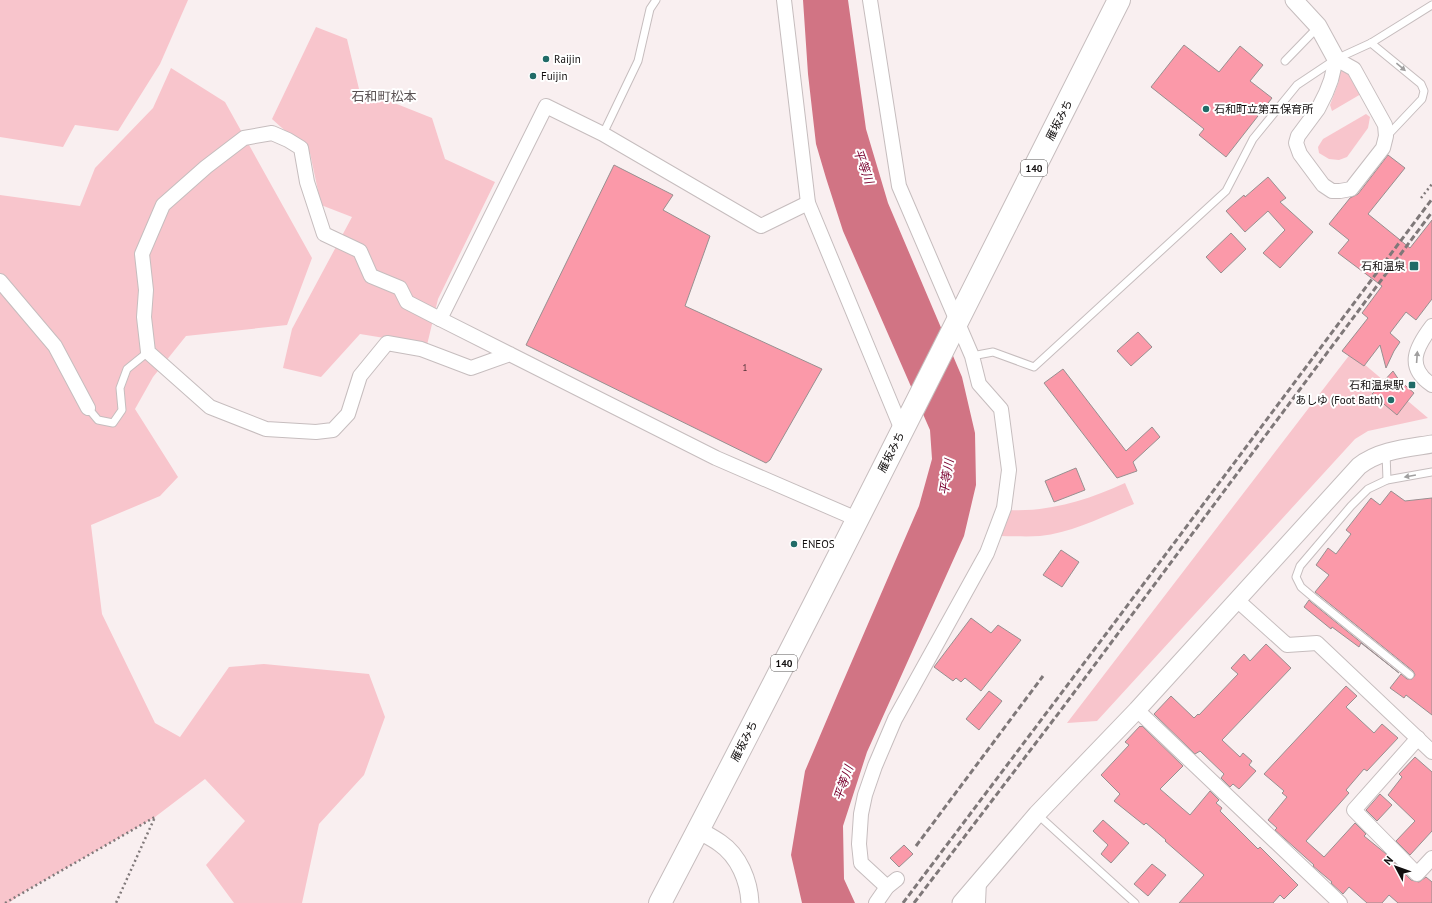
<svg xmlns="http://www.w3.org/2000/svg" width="1432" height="903" font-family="'PT Sans','Noto Sans JP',sans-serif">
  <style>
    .green { fill: #f8c5cc }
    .water { fill: #d17484 }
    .building { fill: #fb99a9; stroke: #988f90 }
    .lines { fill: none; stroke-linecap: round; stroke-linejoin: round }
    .service-casing { stroke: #c6bdbe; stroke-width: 9 }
    .minor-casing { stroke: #c6bdbe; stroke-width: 16 }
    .tertiary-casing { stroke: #c6bdbe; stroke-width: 19 }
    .trunk-casing { stroke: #c6bdbe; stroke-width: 24 }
    .path { stroke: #80797a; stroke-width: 2.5; stroke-dasharray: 2 3; stroke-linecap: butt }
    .service { stroke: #fff; stroke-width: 7 }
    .minor { stroke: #fff; stroke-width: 14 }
    .tertiary { stroke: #fff; stroke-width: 17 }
    .trunk { stroke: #fff; stroke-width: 22 }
    .rail { stroke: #7f7879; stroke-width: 3; stroke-dasharray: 6 3; stroke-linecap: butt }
    .oneway { fill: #a09f9f }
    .poi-dot { fill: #206b67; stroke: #fff; stroke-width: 1.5 }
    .labels { text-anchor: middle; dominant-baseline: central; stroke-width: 4; stroke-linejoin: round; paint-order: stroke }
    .number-label { font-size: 9px; fill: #4c3135 }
    .shield { fill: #fff; stroke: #585656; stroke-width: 1 }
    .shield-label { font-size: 10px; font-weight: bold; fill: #110e0e }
    .poi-label { font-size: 11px; fill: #110e0e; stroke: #fff; text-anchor: start }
    .street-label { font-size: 11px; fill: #110e0e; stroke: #fff }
    .water-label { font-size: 12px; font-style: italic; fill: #7a012e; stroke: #fff }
    .quarter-label { font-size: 13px; fill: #585051; stroke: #fff }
  </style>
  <rect width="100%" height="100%" fill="#f9eff0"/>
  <g class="green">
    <polygon points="0,0 188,0 160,64 118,131 75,125 63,147 0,137"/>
    <polygon points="316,27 347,39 359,89 432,118 445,159 495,182 438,299 427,345 360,334 321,377 283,368 292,329 352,217 321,205 310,153 272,119"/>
    <polygon points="1341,66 1351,72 1361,94 1332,111 1330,105 1339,81 1338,69"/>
    <polygon points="171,68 225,102 312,258 287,325 186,336 153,377 135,409 178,477 160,496 91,525 102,614 155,723 180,737 229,667 264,664 369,674 385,717 364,775 319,824 302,903 234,903 206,865 245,821 205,779 155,817 22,893 9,903 0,903 0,195 80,206 95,168 153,108"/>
    <polygon points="1366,114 1370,117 1368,128 1347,157 1339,160 1329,159 1319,153 1318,147 1323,139"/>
    <polygon points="1351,353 1428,418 1368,431 1355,439 1097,721 1067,723"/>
    <path d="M 1125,483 L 1134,504 C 1104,516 1072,533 1040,536 C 1026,537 1012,536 999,536 L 1009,510 C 1050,512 1088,500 1125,483 Z"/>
  </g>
  <polygon class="water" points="803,0 848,0 866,129 888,203 962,377 975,433 976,485 964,536 867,752 843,826 844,879 855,903 802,903 791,855 805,771 839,691 919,506 932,459 930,430 843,231 826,178 816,144 808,74"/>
  <g class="building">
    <polygon points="1184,45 1219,72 1240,46 1263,65 1250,81 1272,98 1226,157 1199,135 1204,129 1151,87"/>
    <polygon points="1388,155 1405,168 1368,214 1410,248 1432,220 1432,299 1416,320 1406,312 1390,333 1400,342 1394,351 1386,368 1380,345 1364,366 1342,351 1368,318 1362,313 1382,286 1338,253 1349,240 1329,224 1350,198 1358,194"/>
    <polygon points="614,165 673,195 663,210 710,236 685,306 822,369 770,460 766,463 526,345"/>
    <polygon points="1268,177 1286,198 1280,202 1313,232 1280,268 1263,253 1285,230 1268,211 1245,232 1226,211 1244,195 1245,197"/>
    <polygon points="1231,233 1246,249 1221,273 1206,257"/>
    <polygon points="1138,332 1152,347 1131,366 1117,351"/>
    <polygon points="1063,369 1126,451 1152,427 1160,437 1133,462 1137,471 1117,478 1044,383"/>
    <polygon points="1393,371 1399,380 1414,393 1397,415 1372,394"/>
    <polygon points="1076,468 1085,490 1054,502 1045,481"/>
    <polygon points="1391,491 1405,501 1432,498 1432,715 1406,695 1404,698 1390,688 1401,674 1407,679 1412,679 1415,675 1413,671 1315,592 1329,575 1316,565 1328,548 1336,554 1351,534 1346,530 1371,498 1380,505"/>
    <polygon points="1061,550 1079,562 1062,587 1043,575"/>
    <polygon points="1309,600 1311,602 1399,673 1361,643 1359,647 1332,627 1331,629 1304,607"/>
    <polygon points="971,618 991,633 998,625 1021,640 981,691 965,678 961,682 956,678 953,681 934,667"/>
    <polygon points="1266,644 1291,668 1222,740 1240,757 1243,753 1252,761 1249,765 1256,771 1239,789 1233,784 1230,787 1221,778 1224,774 1200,751 1195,754 1154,714 1171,696 1194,718 1198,714 1199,715 1238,674 1231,668 1244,654 1250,661"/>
    <polygon points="1346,686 1357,696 1346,707 1374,733 1382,724 1398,738 1367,771 1364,769 1346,790 1349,793 1306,841 1324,857 1355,823 1366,834 1364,836 1385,853 1411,880 1419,882 1426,877 1432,882 1432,903 1398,903 1389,895 1382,903 1367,903 1349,887 1343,894 1331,883 1332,882 1313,866 1314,865 1275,830 1277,828 1268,820 1287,797 1282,793 1284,791 1264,774"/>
    <polygon points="989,691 1002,701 979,730 966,719"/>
    <polygon points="1140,726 1141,727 1142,726 1183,766 1160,789 1190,815 1210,791 1219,800 1216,803 1222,808 1220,811 1258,849 1260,847 1298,885 1284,899 1280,895 1273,903 1179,903 1204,875 1165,841 1166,840 1146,823 1144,825 1114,801 1120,794 1101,775 1129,745 1125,742"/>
    <polygon points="1415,757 1432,772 1432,831 1410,855 1396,841 1415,821 1388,795 1402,777 1399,774"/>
    <polygon points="1380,794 1392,805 1377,821 1366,810"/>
    <polygon points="1103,820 1129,843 1111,863 1101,854 1108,845 1093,831"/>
    <polygon points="904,845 913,854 899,867 890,858"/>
    <polygon points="1152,864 1166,875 1148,896 1134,884"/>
  </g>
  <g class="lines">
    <g class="service-casing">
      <g id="service">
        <polyline points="1371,43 1421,84 1424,91 1422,99 1387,136"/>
        <polyline points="1285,61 1318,27"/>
        <polyline points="603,134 638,61 650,9 656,0"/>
        <polyline points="972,356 993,352 1034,367 1226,191 1253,139 1297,85 1336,59 1371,43 1432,5"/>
        <polyline points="88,408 98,420 113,423 122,410 120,388 127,369 148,352"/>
        <polyline points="1386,453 1387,480"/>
        <polyline points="1410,675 1314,598 1301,587 1296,577 1300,566 1351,506 1368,489 1387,480 1432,472"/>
        <polyline points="1037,814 1135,903"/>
      </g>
    </g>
    <g class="minor-casing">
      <g id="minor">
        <polyline points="784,0 808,203 902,430"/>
        <polyline points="870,0 899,186 972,356 979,384 1001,409 1009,470 1004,508 987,553 895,719 875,766 865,795 861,814 859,844 861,863 887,887"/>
        <polygon points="1336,59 1354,69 1385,125 1386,136 1383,148 1351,189 1340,191 1332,191 1323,185 1300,154 1296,143 1298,136 1318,109 1326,93 1331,80"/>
        <polyline points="0,281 55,346 88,408"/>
        <polyline points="440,319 546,106 603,134 761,226 808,203"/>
        <path d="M 1432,326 C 1416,347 1405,367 1432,385"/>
        <polyline points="510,354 471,368 421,349 387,343 360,376 348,414 333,430 316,432 266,429 210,407 148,352 144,317 146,290 142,254 163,205 206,167 244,138 272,133 288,140 301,148 307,182 324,234 360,251 371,276 400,288 407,302 440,319 716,458 857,519"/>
        <polyline points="1237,600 1287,645 1317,643 1432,752"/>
        <polyline points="1137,710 1340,903"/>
        <polyline points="1418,738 1354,810 1417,874 1432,858"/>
        <polyline points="876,903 887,887 897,879"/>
        <polyline points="978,903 979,881"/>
      </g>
    </g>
    <g class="tertiary-casing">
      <g id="tertiary">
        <polyline points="1294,0 1318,26 1336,59"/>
        <path d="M 698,830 C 705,834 713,838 720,843 C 739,856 749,881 750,903"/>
        <path d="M 961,903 L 1037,814 L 1137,710 L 1359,466 C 1379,450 1408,448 1432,444"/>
      </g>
    </g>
    <g class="trunk-casing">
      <path id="trunk" d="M 660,903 C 817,604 967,301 1119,0"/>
    </g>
    <g class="path">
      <polyline points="1421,198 1432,184"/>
      <polyline points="5,903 155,817 116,903"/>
    </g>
    <use href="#service" class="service"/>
    <use href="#minor" class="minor"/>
    <use href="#tertiary" class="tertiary"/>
    <use href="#trunk" class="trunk"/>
    <g class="rail">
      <polyline points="916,846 1043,676"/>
      <polyline points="903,903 1106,634 1432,199"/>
      <polyline points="914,903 1064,706 1432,212"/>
    </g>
  </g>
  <defs><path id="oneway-solid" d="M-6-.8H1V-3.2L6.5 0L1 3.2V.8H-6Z"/></defs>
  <g class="oneway">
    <use href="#oneway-solid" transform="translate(1401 67) rotate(40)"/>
    <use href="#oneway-solid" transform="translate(1417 357) rotate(-86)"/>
    <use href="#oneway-solid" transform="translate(1410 476) rotate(170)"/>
  </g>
  <g class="poi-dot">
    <circle cx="546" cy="59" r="4"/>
    <circle cx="533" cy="76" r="4"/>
    <circle cx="1206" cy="109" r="4"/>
    <rect x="1409" y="261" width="10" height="10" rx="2"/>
    <rect x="1408" y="381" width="8" height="8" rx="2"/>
    <circle cx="1391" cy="400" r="4"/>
    <circle cx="794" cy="544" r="4"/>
  </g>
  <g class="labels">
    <g class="number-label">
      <text x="745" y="367">1</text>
    </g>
    <g class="shield">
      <rect x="1021" y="160" width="26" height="16" rx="3"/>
      <rect x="771" y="655" width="26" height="16" rx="3"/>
    </g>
    <g class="shield-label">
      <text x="1034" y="168">140</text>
      <text x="784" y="663">140</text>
    </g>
    <g class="poi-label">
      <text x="554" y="59">Raijin</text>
      <text x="541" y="76">Fuijin</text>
      <text x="1214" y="109">石和町立第五保育所</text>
      <text x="1405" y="266" text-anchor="end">石和温泉</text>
      <text x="1404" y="385" text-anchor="end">石和温泉駅</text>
      <text x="1383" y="400" text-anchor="end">あしゆ (Foot Bath)</text>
      <text x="802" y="544">ENEOS</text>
    </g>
    <g class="street-label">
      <text transform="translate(1059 120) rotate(-63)">雁坂みち</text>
      <text transform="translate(891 452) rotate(-63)">雁坂みち</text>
      <text transform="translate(744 741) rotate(-63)">雁坂みち</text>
    </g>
    <g class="water-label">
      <text transform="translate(864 166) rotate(70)">平等川</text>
      <text transform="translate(946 477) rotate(-81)">平等川</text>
      <text transform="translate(843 783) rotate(-71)">平等川</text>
    </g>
    <g class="quarter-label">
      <text x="384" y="96">石和町松本</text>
    </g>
  </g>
  <g transform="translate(1396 867) rotate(311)" stroke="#ffffff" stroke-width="3" paint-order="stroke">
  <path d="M0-3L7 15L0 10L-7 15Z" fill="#110e0e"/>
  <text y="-6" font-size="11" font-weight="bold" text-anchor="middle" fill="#110e0e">N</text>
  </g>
</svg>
